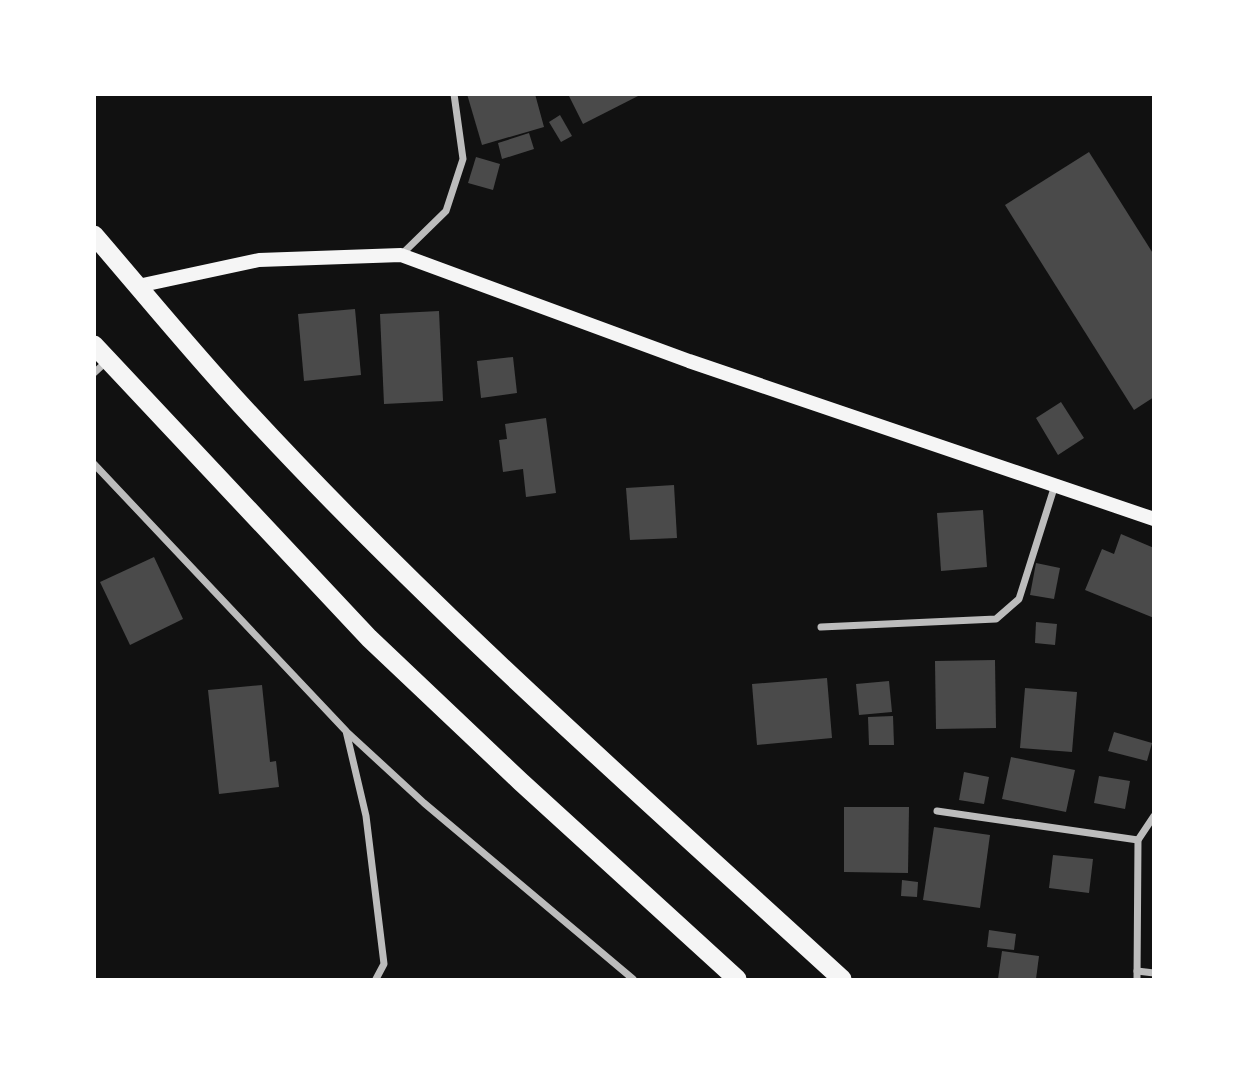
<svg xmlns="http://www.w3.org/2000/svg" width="1248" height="1074" font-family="Jost,sans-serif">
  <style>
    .building { fill: #4a4a4a }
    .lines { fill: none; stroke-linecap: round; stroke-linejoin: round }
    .minor { stroke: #bcbcbc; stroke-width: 7 }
    .secondary { stroke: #f5f5f5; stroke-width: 14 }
    .trunk { stroke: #f5f5f5; stroke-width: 19 }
  </style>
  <rect width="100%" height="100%" fill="#111"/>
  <g class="building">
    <polygon points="467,94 535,94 544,127 482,145"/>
    <polygon points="568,94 642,94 583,124"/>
    <polygon points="560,115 572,136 561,142 549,122"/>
    <polygon points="529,133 534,149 502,159 498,143"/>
    <polygon points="1089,152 1154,255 1154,397 1134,410 1005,205"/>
    <polygon points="476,157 500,164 493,190 468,183"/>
    <polygon points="355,309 361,375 304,381 298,314"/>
    <polygon points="439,311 443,401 384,404 380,314"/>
    <polygon points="513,357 517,393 481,398 477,361"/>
    <polygon points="1061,402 1084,438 1058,455 1036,418"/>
    <polygon points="546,418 556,493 526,497 523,469 503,472 499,440 507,439 505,424"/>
    <polygon points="674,485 677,538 630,540 626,488"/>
    <polygon points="983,510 987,567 941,571 937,513"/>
    <polygon points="1121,534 1154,548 1154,618 1085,590 1102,549 1114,554"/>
    <polygon points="154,557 183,619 130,645 100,582"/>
    <polygon points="1036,563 1060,568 1054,599 1030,595"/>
    <polygon points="1036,622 1057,624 1055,645 1035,643"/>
    <polygon points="995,660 996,728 936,729 935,661"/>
    <polygon points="827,678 832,738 757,745 752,684"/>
    <polygon points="889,681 892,712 859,715 856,684"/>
    <polygon points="262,685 270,762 276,761 279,787 219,794 208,690"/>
    <polygon points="1025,688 1077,692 1072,752 1020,748"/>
    <polygon points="893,716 894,745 869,745 868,717"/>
    <polygon points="1114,732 1152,743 1147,761 1108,751"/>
    <polygon points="1011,757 1075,770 1066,812 1002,799"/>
    <polygon points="964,772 989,777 984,804 959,800"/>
    <polygon points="1099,776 1130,781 1125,809 1094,803"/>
    <polygon points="844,807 909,807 908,873 844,872"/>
    <polygon points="934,827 990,835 980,908 923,900"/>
    <polygon points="1053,855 1093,859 1089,893 1049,888"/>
    <polygon points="902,880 918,882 917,897 901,896"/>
    <polygon points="989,930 1016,934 1014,950 987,947"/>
    <polygon points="1002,951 1039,956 1036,979 998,979"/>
  </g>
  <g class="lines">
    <g class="minor">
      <polyline points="402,254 446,211 463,159 454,94"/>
      <polyline points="94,373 107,361"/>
      <polyline points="94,464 346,731 366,816 384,964 376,979"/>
      <polyline points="821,627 996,619 1019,599 1055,485"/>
      <polyline points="348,733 424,803 633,979"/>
      <polyline points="937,811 1138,840"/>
      <polyline points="1137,971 1154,973"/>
      <polyline points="1137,979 1138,840 1154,816"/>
    </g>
    <polyline class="secondary" points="138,286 259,260 401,255 689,361 1154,519"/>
    <g class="trunk">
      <path d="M 94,235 C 144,293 192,352 244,408 C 430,610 640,794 842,979"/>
      <polyline points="94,345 369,638 521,782 737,979"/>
    </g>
  </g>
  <rect width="1248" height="1074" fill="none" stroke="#ffffff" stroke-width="192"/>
</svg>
